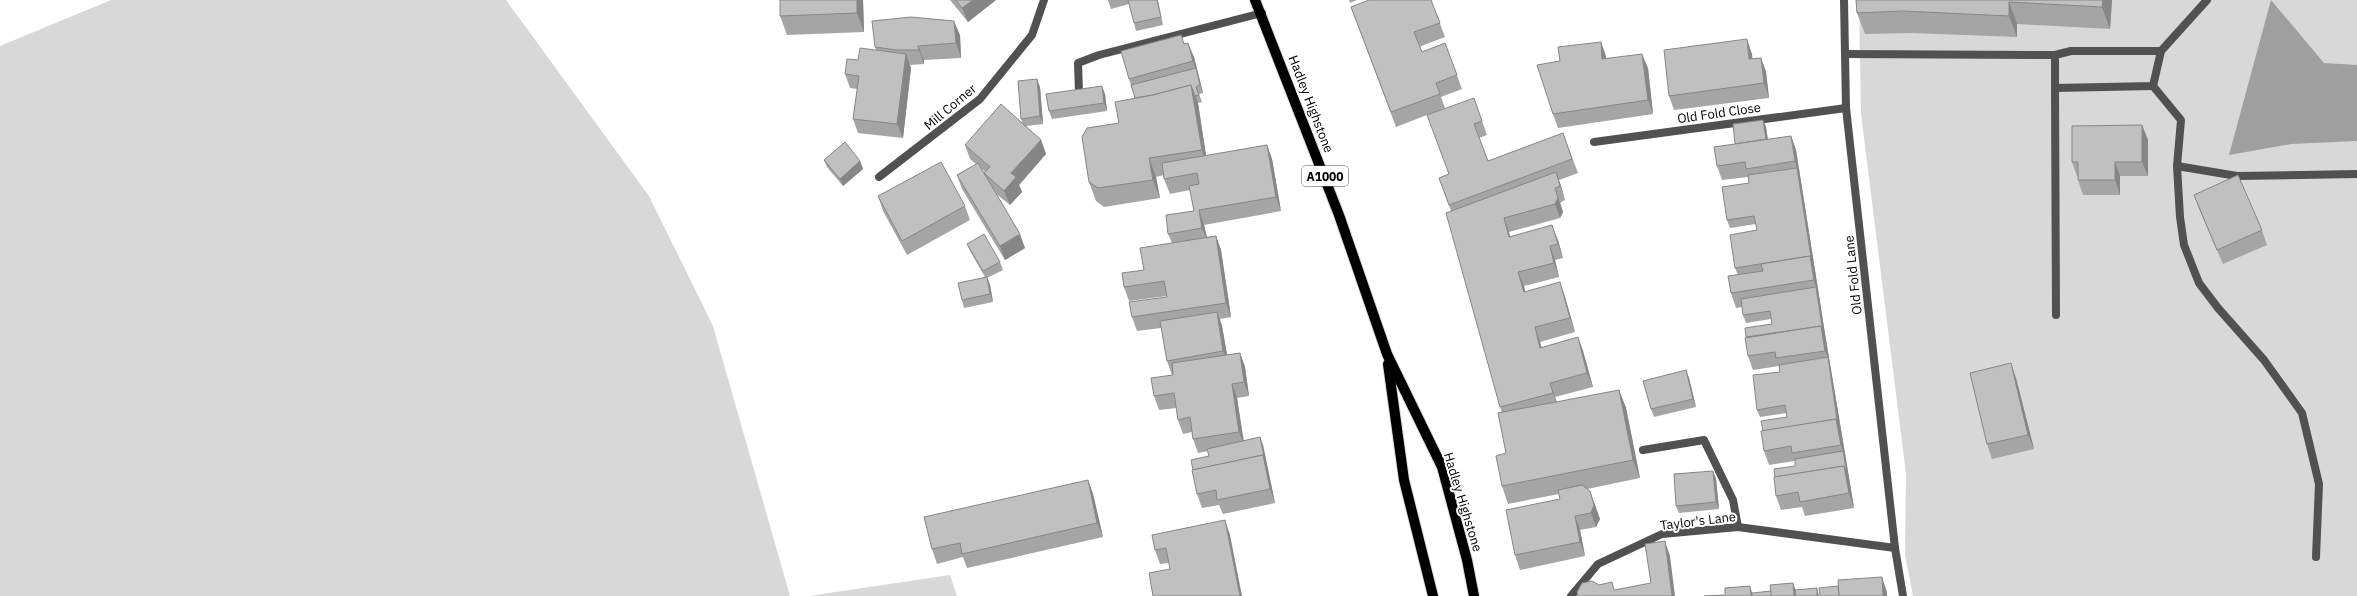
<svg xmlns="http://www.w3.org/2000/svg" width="2357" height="596" font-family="'IBM Plex Sans',sans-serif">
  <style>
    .green { fill: #d8d8d8 }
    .water { fill: #9f9f9f }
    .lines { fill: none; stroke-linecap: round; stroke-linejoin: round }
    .primary-casing { stroke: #dbdbdb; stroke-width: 12 }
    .lane { stroke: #515151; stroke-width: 8 }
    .street { stroke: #515151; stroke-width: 8 }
    .primary { stroke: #000; stroke-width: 10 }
    .wall { fill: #a5a5a5; fill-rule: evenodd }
    .shaded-wall { fill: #868686 }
    .building { fill: #c0c0c0; stroke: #868686 }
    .labels { text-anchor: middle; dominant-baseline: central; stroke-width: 4; stroke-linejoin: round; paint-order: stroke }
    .shield { fill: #fff; stroke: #4c4c4c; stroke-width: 1 }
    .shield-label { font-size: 12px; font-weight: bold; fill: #000 }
    .street-label { font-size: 13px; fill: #000; stroke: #fff }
  </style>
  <rect width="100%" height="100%" fill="#fff"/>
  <g class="green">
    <polygon points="111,0 506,0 649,196 713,326 790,596 0,596 0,46"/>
    <polygon points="1859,0 2357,0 2357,596 1913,596 1905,555 1906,474 1861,114"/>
    <polygon points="950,575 957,596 809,596"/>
  </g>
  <polygon class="water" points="2271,0 2324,63 2357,65 2357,141 2291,144 2229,155"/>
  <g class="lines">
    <g class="primary-casing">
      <g id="primary">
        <polyline points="1255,0 1339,215 1387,354 1442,467 1467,560 1474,596"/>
        <polyline points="1388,364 1404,480 1433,596"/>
      </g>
    </g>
    <g class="lane">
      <polyline points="2161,51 2071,51 2055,55 2055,88 2153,86 2161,51 2207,0"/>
      <polyline points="1845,54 2055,55"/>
      <polyline points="2153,86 2181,120 2177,166 2180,217 2184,245 2199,283 2218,308 2264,360 2302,413 2319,484 2316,557"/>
      <polyline points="2055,88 2056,315"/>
      <polyline points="1079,93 1078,63 1099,55 1262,13"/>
      <polyline points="1594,142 1846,108"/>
      <polyline points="2177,166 2237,176 2357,174"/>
      <polyline points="1643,450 1704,440 1733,500 1738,527"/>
      <polyline points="1895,548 1903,596"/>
    </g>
    <g class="street">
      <polyline points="879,177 980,99 1032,35 1044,0"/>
      <polyline points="1571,596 1598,564 1662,534 1738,527 1895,548 1846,108 1844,0"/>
    </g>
    <use href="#primary" class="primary"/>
  </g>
  <g class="wall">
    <polygon points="780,0 863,0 864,32 787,35 780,16"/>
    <polygon points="950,0 996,0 968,22"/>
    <polygon points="1108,0 1158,0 1163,25 1136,31 1134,23 1129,4 1111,9"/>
    <polygon points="1349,0 1357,0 1350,3"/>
    <polygon points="1431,0 1445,37 1419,47 1422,52 1445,43 1462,89 1441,97 1445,108 1396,127 1351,7"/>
    <polygon points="1856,0 2112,0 2110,29 2017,24 2017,37 1911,33 1865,34 1857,13"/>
    <polygon points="960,35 961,58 924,60 924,64 910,65 911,68 903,138 858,133 853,119 857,89 850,88 845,74 858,60 876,50 875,47"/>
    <polygon points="1601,42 1606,58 1648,68 1653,114 1558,128 1553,114 1560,61"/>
    <polygon points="1184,44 1194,57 1203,93 1199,94 1202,102 1198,103 1206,156 1267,145 1272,159 1281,211 1204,225 1207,237 1216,236 1221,250 1231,317 1220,319 1222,326 1227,355 1240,353 1245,367 1249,396 1237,398 1244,441 1263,445 1275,503 1223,514 1219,505 1202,508 1197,494 1193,470 1209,456 1208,451 1198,453 1193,439 1192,432 1183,434 1178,420 1176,408 1159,410 1154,396 1172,375 1167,361 1161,328 1137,331 1132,317 1167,297 1167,296 1129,301 1124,287 1144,270 1172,243 1168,234 1194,211 1190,190 1170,194 1164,179 1164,175 1156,177 1160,198 1104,207 1096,201 1089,182 1119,123 1135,98 1129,79"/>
    <polygon points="1752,54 1752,59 1761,58 1766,72 1769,98 1674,110 1669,96"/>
    <path d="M 1040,87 L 1043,124 L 1026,126 L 1041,140 L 1046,154 L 1019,185 L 1022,192 L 1010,205 L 995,193 L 1025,248 L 1005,260 L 962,189 L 957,175 L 976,164 L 970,159 L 965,145 L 1023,124 L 1021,119 ZM 981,168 L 985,172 L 984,173 L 985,176 Z"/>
    <polygon points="1105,94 1107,111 1052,119 1049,111"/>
    <polygon points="1474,98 1487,135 1479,138 1488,161 1563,133 1578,173 1559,180 1565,200 1560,203 1563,212 1560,218 1509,232 1510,237 1558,240 1563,258 1555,260 1559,277 1524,286 1525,292 1565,297 1575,332 1540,342 1542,348 1578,337 1583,351 1593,387 1555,397 1557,402 1619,390 1626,408 1640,478 1587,489 1595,505 1600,519 1596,527 1580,530 1585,556 1520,570 1515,555 1560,499 1559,494 1508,504 1502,486 1506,453 1502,413 1500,407 1451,211 1439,178 1449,174"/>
    <polygon points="1763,120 1766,127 1768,139 1791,136 1796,150 1826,340 1854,508 1805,516 1802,507 1781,510 1776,496 1775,477 1795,466 1795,461 1769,465 1764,451 1763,431 1787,417 1787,413 1760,417 1757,410 1780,372 1779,366 1753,370 1748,356 1746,337 1772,324 1771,319 1746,323 1743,315 1742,307 1736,308 1731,293 1738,275 1735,268 1757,230 1756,224 1730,228 1727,220 1749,183 1748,177 1722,180 1717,166 1735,144"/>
    <polygon points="2142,125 2148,140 2148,176 2120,176 2120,195 2083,195 2078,180 2078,176 2077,176 2072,162"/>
    <polygon points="824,160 860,161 863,169 843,186 827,167"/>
    <polygon points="2194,195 2262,230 2267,245 2223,264 2199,209"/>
    <polygon points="878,196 965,206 970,220 907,255 883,211"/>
    <polygon points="967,244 1000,262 1003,270 987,278 990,285 993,302 964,308 962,300 985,277 970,251"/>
    <polygon points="1686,370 1689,378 1696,407 1654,417 1651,409"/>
    <polygon points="2016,378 2034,449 1992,459 1987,444"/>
    <polygon points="1713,471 1716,479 1719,509 1679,513 1676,506"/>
    <polygon points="1088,480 1093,494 1103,537 967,568 963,557 937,564 932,549"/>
    <polygon points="1230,535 1170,569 1169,563 1160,564 1155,550"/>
  </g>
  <g class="shaded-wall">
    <polygon points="857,0 863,0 864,32 857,13"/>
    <polygon points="973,0 996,0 968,22 962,8"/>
    <polygon points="2103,0 2112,0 2110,29 2102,7"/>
    <polygon points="2009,2 2017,24 2017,37 2009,16"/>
    <polygon points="954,21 960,35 961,58 956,43"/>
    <polygon points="1747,39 1752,54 1754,74 1749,59"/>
    <polygon points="1601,42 1606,56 1607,73 1602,59"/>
    <polygon points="1188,43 1194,57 1203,93 1200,85"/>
    <polygon points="918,46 924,60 924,64 919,50"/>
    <polygon points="906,54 911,68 903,138 897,124"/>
    <polygon points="1642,54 1648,68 1653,114 1648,100"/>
    <polygon points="1761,58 1766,72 1769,98 1764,83"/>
    <polygon points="1037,79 1040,87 1043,124 1040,116"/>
    <polygon points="1191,85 1198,103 1208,168 1202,150"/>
    <polygon points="1102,86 1105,94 1107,111 1104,103"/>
    <polygon points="1763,120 1766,127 1769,149 1766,141"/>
    <polygon points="2142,125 2148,140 2148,176 2142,162"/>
    <polygon points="1791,136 1796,150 1826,340 1846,459 1841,445 1836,419 1828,357 1825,351 1821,326 1816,287 1814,280 1797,168 1795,161"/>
    <polygon points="1041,140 1046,154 1019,185 1022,192 1010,205 1004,191 1011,173"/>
    <polygon points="1267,145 1272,159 1281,211 1276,197"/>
    <polygon points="1149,158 1156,177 1160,198 1153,180"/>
    <polygon points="860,161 863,169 843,186 840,179"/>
    <polygon points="2115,162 2120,176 2120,195 2115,180"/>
    <polygon points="1556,172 1561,186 1565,200 1560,186"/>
    <polygon points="1555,188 1563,212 1560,218 1555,204"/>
    <polygon points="1199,210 1204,225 1208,242 1202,228"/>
    <polygon points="1504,218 1509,232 1514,251 1509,237"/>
    <polygon points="1552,225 1558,240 1563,258 1558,244"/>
    <polygon points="1020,234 1025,248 1005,260 1000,246"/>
    <polygon points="1216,236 1221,250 1231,317 1226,303"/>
    <polygon points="1550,246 1555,260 1559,277 1554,263"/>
    <polygon points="1518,272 1524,286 1529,306 1524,292"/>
    <polygon points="987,277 990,285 993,302 990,294"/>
    <polygon points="1560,282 1565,297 1575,332 1570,318"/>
    <polygon points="1217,312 1222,326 1229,366 1223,351"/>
    <polygon points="1535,327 1540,342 1545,362 1540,348"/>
    <polygon points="1578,337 1583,351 1593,387 1587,373"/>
    <polygon points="1240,353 1245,367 1249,396 1244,382"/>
    <polygon points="2011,363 2016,378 2034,449 2028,435"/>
    <polygon points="1686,370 1689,378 1696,407 1693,399"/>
    <polygon points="1550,383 1555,397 1558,407 1553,393"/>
    <polygon points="1232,384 1237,398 1244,446 1239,432"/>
    <polygon points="1619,390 1626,408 1640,478 1633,460"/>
    <polygon points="1260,437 1263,445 1275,503 1270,489 1263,455"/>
    <polygon points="1843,451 1846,459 1854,508 1849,493 1844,466"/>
    <polygon points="1713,471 1716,479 1719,509 1716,502"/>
    <polygon points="1088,480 1093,494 1103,537 1097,523"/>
    <polygon points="1590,491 1600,519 1596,527 1591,513"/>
    <polygon points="1575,516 1580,530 1585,556 1580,542"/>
    <polygon points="1225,520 1230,535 1242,596 1240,596"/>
    <polygon points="1665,541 1670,556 1675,596 1672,596"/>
    <polygon points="1882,577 1887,592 1887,596 1883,596"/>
    <polygon points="1793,583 1798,596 1794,596"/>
    <polygon points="1750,586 1753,596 1751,596"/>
    <polygon points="1817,588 1819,596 1817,596"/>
  </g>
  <g class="building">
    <polygon points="780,0 857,0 857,13 780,16"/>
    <polygon points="956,0 973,0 962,8"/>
    <polygon points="1128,0 1157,0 1161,17 1134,23"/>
    <polygon points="1369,0 1431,0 1440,23 1414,32 1422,52 1445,43 1457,75 1436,83 1440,94 1391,112 1351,7"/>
    <polygon points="1856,0 2103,0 2102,7 2009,2 2009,16 1903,11 1857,13"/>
    <polygon points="911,17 954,21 956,43 918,46 919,50 896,50 875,47 872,21"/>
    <polygon points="1181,35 1184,44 1188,43 1193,61 1129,79 1121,51"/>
    <polygon points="1747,39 1749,59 1761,58 1764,83 1669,96 1664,50"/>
    <polygon points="1601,42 1602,59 1642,54 1648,100 1553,114 1537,65 1560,61 1558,47"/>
    <polygon points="860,48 906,54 897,124 853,119 859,76 845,74 847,59 858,60"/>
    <polygon points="1196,68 1200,85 1196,87 1199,95 1195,96 1191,85 1153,95 1135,98 1131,85"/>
    <polygon points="1037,79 1040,116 1021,119 1018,81"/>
    <polygon points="1191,85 1202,150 1149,158 1153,180 1098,188 1089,182 1082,137 1087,128 1119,123 1115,102 1153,95"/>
    <polygon points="1102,86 1104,103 1049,111 1046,94"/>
    <polygon points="1474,98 1482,121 1474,124 1488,161 1563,133 1572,159 1449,205 1439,178 1449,174 1427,115"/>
    <polygon points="1001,104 1041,140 1011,173 1016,177 1004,191 984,173 990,167 965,145"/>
    <polygon points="1763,120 1766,139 1735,144 1733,124"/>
    <polygon points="2142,125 2142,162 2115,162 2115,180 2078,180 2078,162 2072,162 2072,126"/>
    <polygon points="1791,136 1795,161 1746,169 1745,162 1717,166 1714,147"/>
    <polygon points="845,142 860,161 840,179 824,160"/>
    <polygon points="1267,145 1276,197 1199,210 1202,228 1168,234 1166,215 1194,211 1189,186 1199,184 1197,173 1164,179 1162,163"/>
    <polygon points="941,162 965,206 902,241 878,196"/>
    <polygon points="978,163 1020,234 1000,246 957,175"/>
    <polygon points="1797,168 1812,263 1810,256 1735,268 1730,235 1757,230 1754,216 1727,220 1722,187 1749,183 1748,175"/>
    <polygon points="1556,172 1560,186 1555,188 1558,198 1555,204 1504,218 1509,237 1552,225 1558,244 1550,246 1554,263 1518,272 1524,292 1560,282 1570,318 1535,327 1540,348 1578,337 1587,373 1550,383 1553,393 1500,407 1446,213"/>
    <polygon points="2238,175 2262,230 2217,250 2194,195"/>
    <polygon points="984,234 1000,262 983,271 967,244"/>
    <polygon points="1216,236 1226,303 1132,317 1129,302 1167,297 1164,281 1124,287 1122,273 1144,270 1140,248"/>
    <polygon points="1810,256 1814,280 1731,293 1728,276 1763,271 1761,264"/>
    <polygon points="987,277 990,294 962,300 958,283"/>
    <polygon points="1816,287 1823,332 1821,326 1746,337 1745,328 1772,324 1770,311 1743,315 1741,299"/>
    <polygon points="1217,312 1223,351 1167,361 1160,321"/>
    <polygon points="1821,326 1825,351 1776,358 1775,352 1748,356 1745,338"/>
    <polygon points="1240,353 1244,382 1232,384 1239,432 1193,439 1190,417 1178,420 1174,393 1154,396 1151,378 1173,375 1172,363"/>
    <polygon points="1828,357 1838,426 1836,419 1763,431 1761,421 1787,417 1785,405 1757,410 1753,375 1780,372 1779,365"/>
    <polygon points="2011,363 2028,435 1987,444 1970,373"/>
    <polygon points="1686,370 1693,399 1651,409 1643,381"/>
    <polygon points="1619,390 1633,460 1502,486 1496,456 1506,453 1498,413"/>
    <polygon points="1836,419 1841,445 1792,453 1791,446 1764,451 1761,431"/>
    <polygon points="1260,437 1265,461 1263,455 1193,470 1191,460 1209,456 1207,449"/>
    <polygon points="1843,451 1847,473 1844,466 1775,477 1774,469 1795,466 1795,459"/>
    <polygon points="1263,455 1270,489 1217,500 1216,490 1197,494 1192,470"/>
    <polygon points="1844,466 1849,493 1800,502 1798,492 1776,496 1774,477"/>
    <polygon points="1713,471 1716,502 1676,506 1674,474"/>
    <polygon points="1088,480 1097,523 962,554 960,543 932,549 924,517"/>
    <polygon points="1582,485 1590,491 1594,505 1591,513 1575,516 1580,542 1515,555 1506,510 1560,499 1558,490"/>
    <polygon points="1225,520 1240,596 1153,596 1149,573 1170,569 1166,548 1155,550 1152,535"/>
    <polygon points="1665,541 1672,596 1578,596 1577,592 1582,583 1592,581 1599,585 1612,582 1614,590 1651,583 1645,544"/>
    <polygon points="1882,577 1883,596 1839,596 1838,580"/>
    <polygon points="1793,583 1794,596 1771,596 1770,585"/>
    <polygon points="1750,586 1751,596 1725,596 1725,588"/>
    <polygon points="1838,586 1839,596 1820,596 1819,588"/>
    <polygon points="1817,588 1817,596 1796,596 1795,590"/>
    <polygon points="1771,591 1771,596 1752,596 1752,593"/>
    <polygon points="1724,595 1724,596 1704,596"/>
  </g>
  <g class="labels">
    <rect class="shield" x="1302" y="166" width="46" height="20" rx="3"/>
    <g class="shield-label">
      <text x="1325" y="176">A1000</text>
    </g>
    <g class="street-label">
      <text transform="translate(1311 104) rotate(69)">Hadley Highstone</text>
      <text transform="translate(950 107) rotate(-40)">Mill Corner</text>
      <text transform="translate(1719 113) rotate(-8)">Old Fold Close</text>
      <text transform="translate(1853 275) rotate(-96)">Old Fold Lane</text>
      <text transform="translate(1463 502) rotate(73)">Hadley Highstone</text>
      <text transform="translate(1698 521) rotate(-7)">Taylor's Lane</text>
    </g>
  </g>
</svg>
